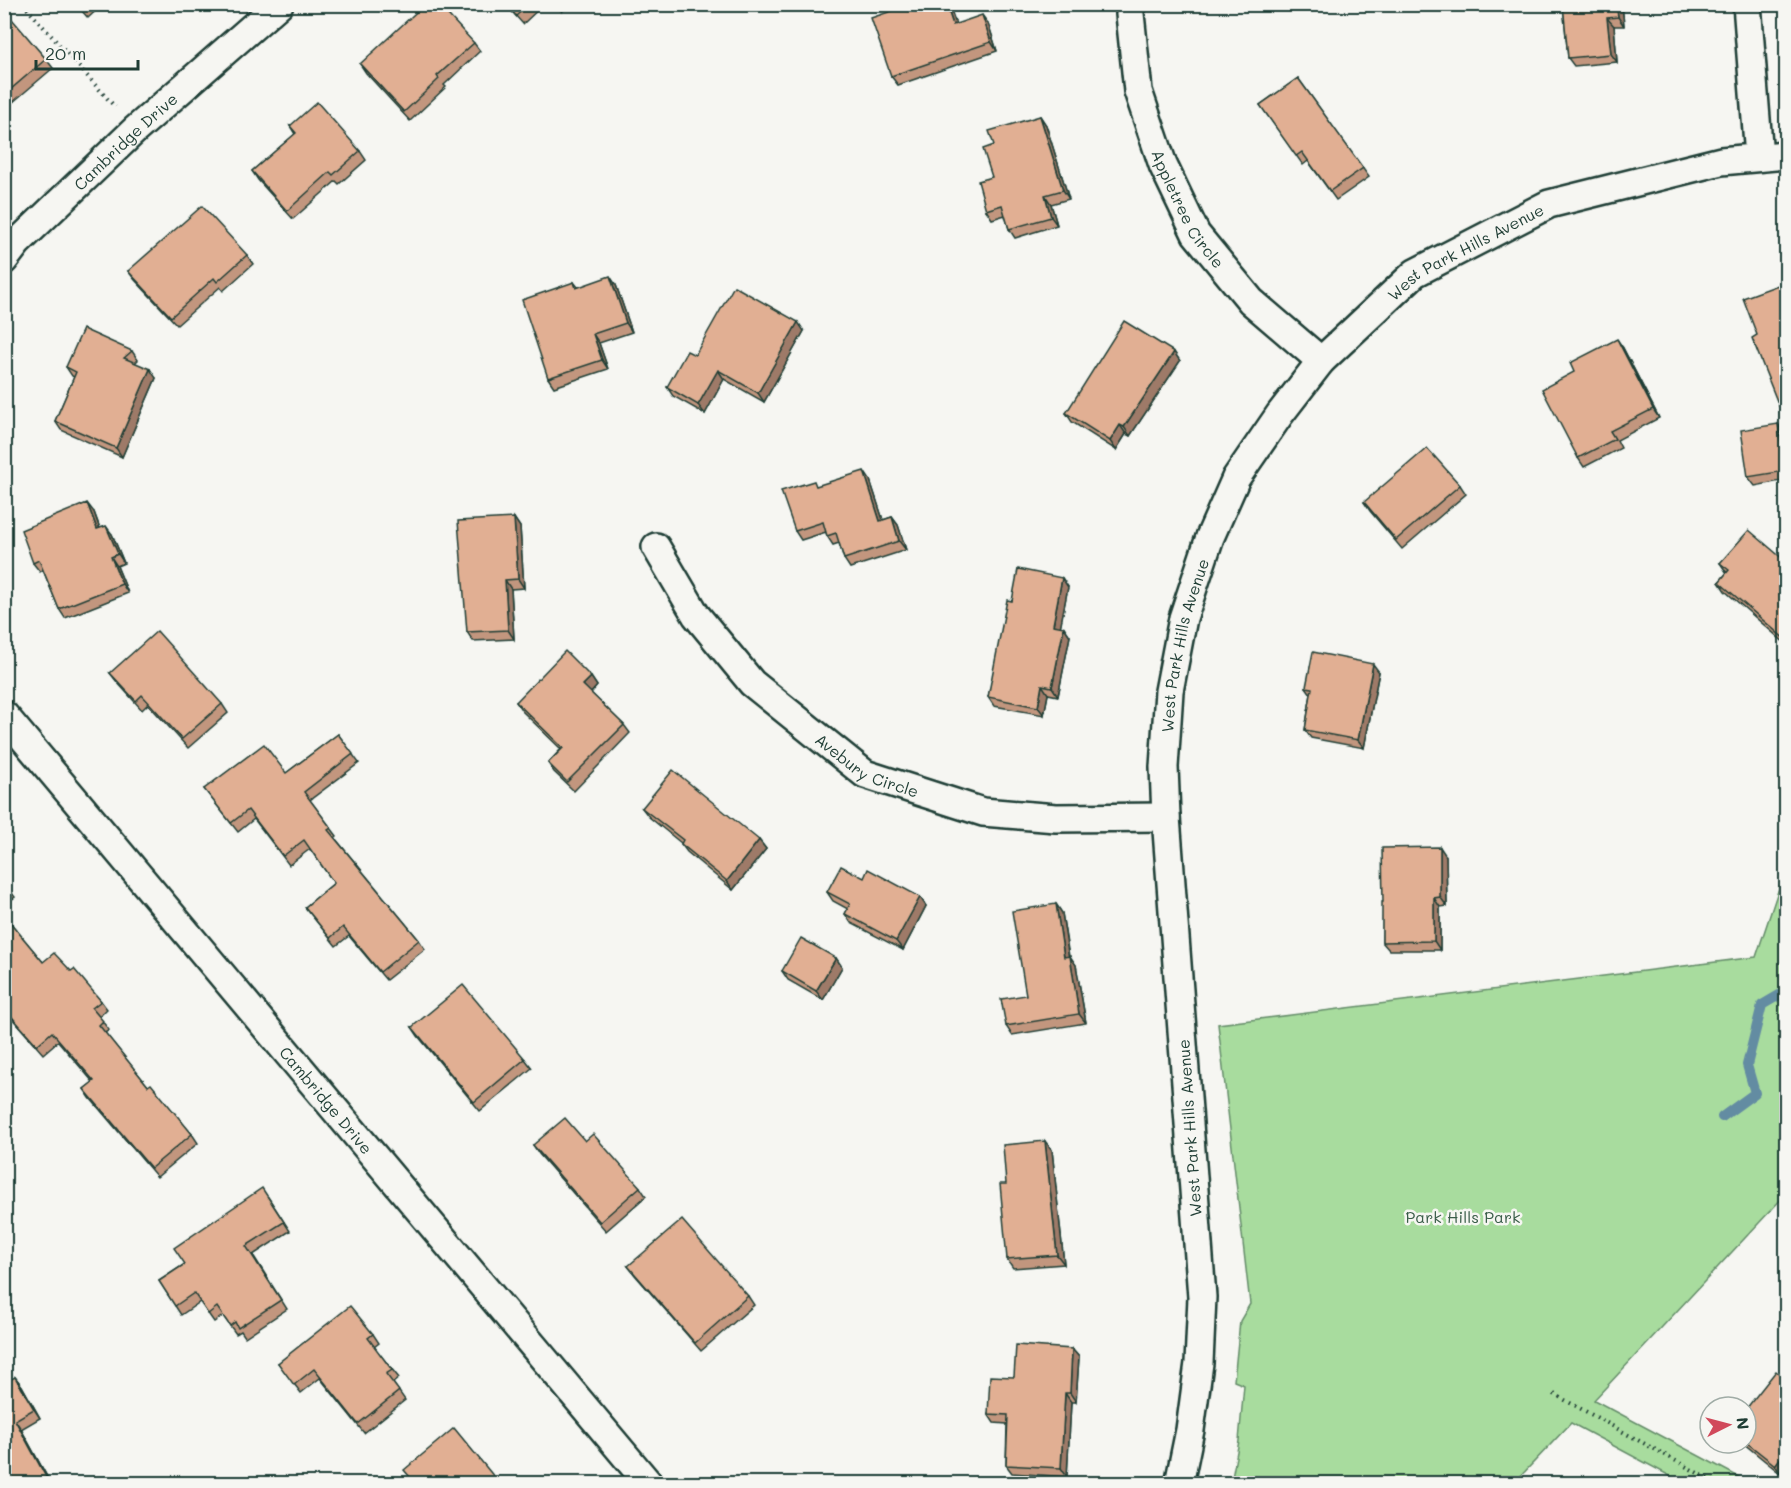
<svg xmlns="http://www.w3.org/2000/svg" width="1791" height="1488" font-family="Mali,sans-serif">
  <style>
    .green { fill: #a8dc9e; stroke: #648c69; stroke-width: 1.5 }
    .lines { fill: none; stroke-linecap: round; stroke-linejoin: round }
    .stream { stroke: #648ca2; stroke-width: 10 }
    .street-casing { stroke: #1f3d34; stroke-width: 32 }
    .path { stroke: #1f3d34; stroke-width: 4; stroke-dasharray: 1.5 4.5; stroke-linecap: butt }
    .street { stroke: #f6f6f2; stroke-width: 27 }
    .wall { fill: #c2967e; stroke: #1f3d34; stroke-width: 1.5 }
    .shaded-wall { fill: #9e7a67; stroke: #1f3d34; stroke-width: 1.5 }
    .building { fill: #e1af93; stroke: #1f3d34; stroke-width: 1.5 }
    .labels { text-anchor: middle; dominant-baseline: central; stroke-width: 5; stroke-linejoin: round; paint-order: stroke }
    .street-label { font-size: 16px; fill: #1f3d34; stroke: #f6f6f2 }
    .park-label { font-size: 16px; fill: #3a5d49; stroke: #f6f6f2 }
  </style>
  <rect width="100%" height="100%" fill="#f6f6f2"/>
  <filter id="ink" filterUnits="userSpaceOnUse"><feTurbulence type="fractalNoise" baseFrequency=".0167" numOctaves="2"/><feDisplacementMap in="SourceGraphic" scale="12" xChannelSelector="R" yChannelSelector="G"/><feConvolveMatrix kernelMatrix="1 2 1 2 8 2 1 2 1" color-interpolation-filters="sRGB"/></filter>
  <g filter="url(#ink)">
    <polygon class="green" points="1786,867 1786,1194 1594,1400 1750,1483 1683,1483 1571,1423 1514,1483 1231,1483 1239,1441 1244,1385 1234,1381 1240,1321 1250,1304 1218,1024 1756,957"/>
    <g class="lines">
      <polyline class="stream" points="1722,1117 1755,1093 1747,1065 1762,1005 1786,991"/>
      <g class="street-casing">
        <g id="street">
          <polyline points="1747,4 1759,157"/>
          <path id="s1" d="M 1130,14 L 1138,91 L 1163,165 L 1196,234 L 1251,301 L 1321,361"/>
          <path id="s2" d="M 4,260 L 17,243 L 135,130 L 279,4"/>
          <path id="s3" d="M 656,547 L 696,615 L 752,683 L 865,774 L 983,812 L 1056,818 L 1166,817"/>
          <path id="s4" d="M 4,715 L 649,1484"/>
          <path id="s5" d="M 1179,1484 L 1190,1430 L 1199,1363 L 1202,1297 L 1166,817 L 1164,767 L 1169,691 L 1183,618 L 1210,537 L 1236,478 L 1280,414 L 1321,361 L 1415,273 L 1549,204 L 1721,161 L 1786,155"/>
        </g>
      </g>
      <g class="path">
        <polyline points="23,4 115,107"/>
        <polyline points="1554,1394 1718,1484"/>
      </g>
      <use href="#street" class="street"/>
    </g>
    <g class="wall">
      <polygon points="76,4 103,4 88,18"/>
      <polygon points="505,4 544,4 523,24"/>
      <polygon points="555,4 570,4 562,12"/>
      <polygon points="1563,4 1622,4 1624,26 1614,26 1617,62 1574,66 1568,58"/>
      <polygon points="4,13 46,59 53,68 5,109"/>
      <polygon points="988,23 997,51 898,85 891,76 956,24"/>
      <polygon points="474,43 480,51 444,85 446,87 410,121 366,73 360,64"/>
      <polygon points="1298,78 1369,177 1336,200 1308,161 1303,165 1260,105"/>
      <polygon points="1040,116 1046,125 1069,199 1051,204 1057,225 1015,238 1009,229 1005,215 992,219 986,210 992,177 994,145"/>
      <polygon points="290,126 360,151 366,160 339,184 336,181 293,219 258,180 252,171 295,134"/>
      <polygon points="247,255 253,264 223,291 220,287 177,325 135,280 128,271"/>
      <polygon points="574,282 578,287 616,285 632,332 599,343 608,369 554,387 548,378"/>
      <polygon points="1786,282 1786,422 1783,416 1757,335"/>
      <polygon points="804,331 764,402 724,379 705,414 673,396 667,387 695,355"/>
      <polygon points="1623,348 1659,418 1617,440 1621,448 1584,467 1578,458"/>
      <polygon points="132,351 138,360 135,363 156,378 122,457 61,430 55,421 74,377 72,376 66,367"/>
      <polygon points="1174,352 1180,361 1130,436 1126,434 1116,450 1072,422 1066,413"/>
      <polygon points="1778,424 1784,433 1786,451 1786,480 1755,486 1748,477"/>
      <polygon points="870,480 883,520 892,517 898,525 906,550 850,568 844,559 839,543 833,545 827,536 826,532 801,540 795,531 818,486"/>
      <polygon points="1460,485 1466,494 1402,549 1370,511 1364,502"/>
      <polygon points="94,512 100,528 112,534 124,563 117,566 128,593 65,618 59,609 43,570 40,572 33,563"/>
      <polygon points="514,518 520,527 524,588 511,589 514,639 473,641 467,632"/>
      <polygon points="1784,560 1786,563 1786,644 1725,591 1719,582 1727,573 1720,563"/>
      <polygon points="1062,578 1068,587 1060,627 1064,627 1070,636 1058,696 1048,694 1044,715 994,706 988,697 1012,601"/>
      <polygon points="1379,672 1364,748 1311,738 1305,730 1311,694 1306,687"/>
      <polygon points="110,673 222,704 228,713 188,748 148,704 142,710 117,682"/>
      <polygon points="591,677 597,686 591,693 624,725 630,733 574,791 554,772 548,763 561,749 522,711 516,702"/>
      <polygon points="338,734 359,763 310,800 337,836 335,838 419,940 425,949 386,980 349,936 336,946 305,907 334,883 310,849 289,865 254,819 238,832 204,789 286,773"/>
      <polygon points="642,808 759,840 766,849 733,890 687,852 681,844 681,843 649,817"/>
      <polygon points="1446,856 1447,906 1440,907 1440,950 1389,950 1382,942 1383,902"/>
      <polygon points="864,878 920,897 926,906 903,950 851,923 845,914 848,909 833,901 827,892"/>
      <polygon points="4,883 15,897 4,905"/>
      <polygon points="1056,904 1062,913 1069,956 1076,965 1086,1023 1012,1035 1006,1026 1026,995"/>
      <polygon points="4,915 43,962 71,971 101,1001 107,1009 99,1017 109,1030 105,1033 148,1086 192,1134 198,1143 157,1177 90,1098 84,1089 93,1082 58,1041 43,1054 10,1016 4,1008 7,1005 4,1002"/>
      <polygon points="836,958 842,967 823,1000 788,980 782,971"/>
      <polygon points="412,1027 525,1059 532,1068 480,1111 418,1036"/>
      <polygon points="585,1141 640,1187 646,1196 606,1231 539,1154 533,1145"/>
      <polygon points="1052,1150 1064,1264 1013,1268 1007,1259 1006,1184"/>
      <polygon points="268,1197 290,1231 253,1255 287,1309 245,1337 241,1331 236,1334 223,1316 214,1322 200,1302 181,1315 159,1281 185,1264"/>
      <polygon points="628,1266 748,1296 754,1305 701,1351 635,1275"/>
      <polygon points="373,1334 379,1343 374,1347 399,1378 393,1383 405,1400 364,1433 320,1378 301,1393 278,1363"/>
      <polygon points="1072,1349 1079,1357 1076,1402 1071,1402 1067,1477 1012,1473 1006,1465 1007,1424 994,1423 988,1414"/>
      <polygon points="15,1377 22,1386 40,1418 21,1429 51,1484 4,1484"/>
      <polygon points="1746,1409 1781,1474 1743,1443 1746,1443"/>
    </g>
    <g class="shaded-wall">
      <polygon points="946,4 949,4 959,33 953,25"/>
      <polygon points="1616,4 1622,4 1624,26 1618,17"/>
      <polygon points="982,15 988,23 997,51 991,42"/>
      <polygon points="1607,18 1614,26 1617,62 1611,54"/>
      <polygon points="1040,116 1046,125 1069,199 1063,190"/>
      <polygon points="1045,195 1051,204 1057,225 1051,217"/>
      <polygon points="610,276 616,285 632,332 626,323"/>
      <polygon points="798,322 804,331 764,402 758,393"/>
      <polygon points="593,334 599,343 608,369 602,360"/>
      <polygon points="1617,339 1623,348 1659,418 1653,409"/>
      <polygon points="1174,352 1180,361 1130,436 1124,427"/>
      <polygon points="150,369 156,378 122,457 116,448"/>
      <polygon points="718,370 724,379 705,414 698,405"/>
      <polygon points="1778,424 1784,433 1786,451 1786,473 1785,471"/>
      <polygon points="1120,425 1126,434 1116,450 1110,441"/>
      <polygon points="864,471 870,480 886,529 880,521"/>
      <polygon points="87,503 94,512 103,538 97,529"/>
      <polygon points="892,517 898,525 906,550 899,541"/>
      <polygon points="514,518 520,527 524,588 518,579"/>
      <polygon points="106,526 112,534 124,563 118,554"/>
      <polygon points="111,557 117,566 128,593 122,584"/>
      <polygon points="1062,578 1068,587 1059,634 1053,625"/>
      <polygon points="505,580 511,589 514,639 508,630"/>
      <polygon points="1064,627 1070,636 1058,696 1052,687"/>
      <polygon points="1373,664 1379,672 1364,748 1358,740"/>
      <polygon points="591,677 597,686 590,694 583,685"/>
      <polygon points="1042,685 1048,694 1044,715 1038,707"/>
      <polygon points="759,840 766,849 733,890 727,881"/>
      <polygon points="1440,847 1446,856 1447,906 1440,897"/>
      <polygon points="920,897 926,906 903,950 896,941"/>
      <polygon points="1434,898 1440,907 1440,950 1434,941"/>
      <polygon points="1056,904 1062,913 1070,966 1064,957"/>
      <polygon points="1070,956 1076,965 1086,1023 1079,1014"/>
      <polygon points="836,958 842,967 823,1000 816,991"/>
      <polygon points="1045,1141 1052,1150 1064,1264 1057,1255"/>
      <polygon points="1072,1349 1079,1357 1076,1402 1070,1393"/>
      <polygon points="15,1377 22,1386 40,1418 34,1409"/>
      <polygon points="1065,1393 1071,1402 1067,1477 1061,1468"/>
      <polygon points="15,1420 21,1429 51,1484 47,1479"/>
      <polygon points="1786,1451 1786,1467 1781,1474 1775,1465"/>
    </g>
    <g class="building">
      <polygon points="78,4 87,4 82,9"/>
      <polygon points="425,4 438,4 474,43 437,76 439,79 404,112 360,64"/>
      <polygon points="507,4 529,4 516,16"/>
      <polygon points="912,4 946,4 953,25 982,15 991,42 891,76 871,18"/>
      <polygon points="1563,4 1616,4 1618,17 1607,18 1611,54 1568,58"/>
      <polygon points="6,12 46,59 4,95 4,13"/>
      <polygon points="1298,78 1363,168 1330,191 1302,152 1296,156 1260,105"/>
      <polygon points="317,102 360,151 333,175 330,172 287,211 252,171 296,133 290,126"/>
      <polygon points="1040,116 1063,190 1045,195 1051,217 1009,229 1002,205 986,210 978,181 992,177 983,149 994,145 989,131"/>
      <polygon points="202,206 247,255 217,282 214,278 171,317 128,271"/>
      <polygon points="610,276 626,323 593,334 602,360 548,378 522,300 574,282 576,288"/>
      <polygon points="1786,282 1786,415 1783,416 1752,338 1757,335 1743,298"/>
      <polygon points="734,286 798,322 758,393 718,370 698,405 667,387 687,351 695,355"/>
      <polygon points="1124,321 1174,352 1124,427 1120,425 1110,441 1066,413"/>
      <polygon points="83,329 132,351 124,358 150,369 116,448 55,421 76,372 66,367"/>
      <polygon points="1617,339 1653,409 1610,431 1615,439 1578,458 1542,389 1574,372 1570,363"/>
      <polygon points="1778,424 1785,471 1748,477 1741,430"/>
      <polygon points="1427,448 1460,485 1396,540 1364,502"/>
      <polygon points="864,471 880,521 892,517 899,541 844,559 836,533 827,536 823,522 795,531 781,491 814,481 816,486"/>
      <polygon points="87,503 97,529 106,526 118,554 111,557 122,584 59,609 39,560 33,563 21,530"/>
      <polygon points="514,518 518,579 505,580 508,630 467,632 458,521"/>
      <polygon points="1749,530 1784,560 1783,562 1786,566 1786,640 1719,582 1729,570 1720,563"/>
      <polygon points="1018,569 1062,578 1053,625 1064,627 1052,687 1042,685 1038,707 988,697 1007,600 1012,601"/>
      <polygon points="157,631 222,704 182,739 142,695 136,701 110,673"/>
      <polygon points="565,651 591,677 583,685 624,725 567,782 548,763 563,748 516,702"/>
      <polygon points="1313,652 1373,664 1358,740 1305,730 1312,688 1306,687"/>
      <polygon points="338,734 353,754 304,792 331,828 328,830 419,940 380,972 343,927 330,938 305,907 334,883 304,840 283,856 248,810 231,823 204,789 264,744 286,773"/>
      <polygon points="673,770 759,840 727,881 681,844 683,840 642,808"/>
      <polygon points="1440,847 1440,897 1434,898 1434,941 1382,942 1382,902 1383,902 1382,848"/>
      <polygon points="841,866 864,878 868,869 920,897 896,941 845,914 850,904 827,892"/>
      <polygon points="4,883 8,888 4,891"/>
      <polygon points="1056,904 1064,957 1070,956 1079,1014 1006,1026 1001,999 1026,995 1012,911"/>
      <polygon points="4,915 43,962 54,953 71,971 74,969 101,1001 92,1008 103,1021 99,1025 148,1086 151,1084 192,1134 151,1168 84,1089 94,1081 52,1032 37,1045 4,1008 4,1007 7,1004 4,1001"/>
      <polygon points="801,938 836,958 816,991 782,971"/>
      <polygon points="463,985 525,1059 474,1102 412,1027"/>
      <polygon points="565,1118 585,1141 593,1134 640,1187 600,1222 533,1145"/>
      <polygon points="1045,1141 1057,1255 1007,1259 1000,1184 1006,1184 1003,1145"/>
      <polygon points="262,1188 284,1222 246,1246 281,1300 238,1328 235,1322 230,1326 217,1307 208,1314 194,1293 175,1306 159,1281 185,1264 174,1248"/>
      <polygon points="682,1220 748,1296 695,1343 628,1266"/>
      <polygon points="350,1306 373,1334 368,1338 392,1370 386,1374 399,1391 358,1424 314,1369 294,1385 278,1363"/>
      <polygon points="1016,1345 1072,1349 1070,1393 1065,1393 1061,1468 1006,1465 1008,1415 988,1414 990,1376 1014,1377"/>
      <polygon points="1776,1371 1785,1378 1786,1376 1786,1451 1775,1465 1746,1442 1746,1409"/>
      <polygon points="15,1377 34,1409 15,1420 47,1479 40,1484 4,1484 4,1383"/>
      <polygon points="454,1428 500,1484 416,1484 404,1470"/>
    </g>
  </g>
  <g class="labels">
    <g class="street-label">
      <text stroke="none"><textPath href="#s2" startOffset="170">Cambridge Drive</textPath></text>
      <text stroke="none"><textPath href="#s1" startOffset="206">Appletree Circle</textPath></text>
      <text stroke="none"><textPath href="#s5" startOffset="1348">West Park Hills Avenue</textPath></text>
      <text stroke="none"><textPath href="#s5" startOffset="844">West Park Hills Avenue</textPath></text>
      <text stroke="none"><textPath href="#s3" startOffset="310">Avebury Circle</textPath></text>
      <text stroke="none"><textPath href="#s4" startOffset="502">Cambridge Drive</textPath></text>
      <text transform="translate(1189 1128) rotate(-94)">West Park Hills Avenue</text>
    </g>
    <g class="park-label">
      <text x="1463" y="1216">Park Hills Park</text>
    </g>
  </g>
  <rect width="1791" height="1488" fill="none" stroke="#f6f6f2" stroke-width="24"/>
  <rect x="12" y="12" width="1767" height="1464" fill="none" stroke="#1f3d34" stroke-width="2" filter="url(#ink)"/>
  <g transform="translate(1728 1425) rotate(84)"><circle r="28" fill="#f6f6f2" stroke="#a0aca6" stroke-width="1.5"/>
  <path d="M0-4.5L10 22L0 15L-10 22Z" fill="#d1495b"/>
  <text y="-9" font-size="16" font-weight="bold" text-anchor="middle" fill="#1f3d34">N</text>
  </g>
  <path d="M36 60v9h102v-9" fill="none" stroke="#1f3d34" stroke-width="3"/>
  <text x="45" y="60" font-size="18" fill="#1f3d34" stroke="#f6f6f2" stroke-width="4.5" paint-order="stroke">20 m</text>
</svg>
